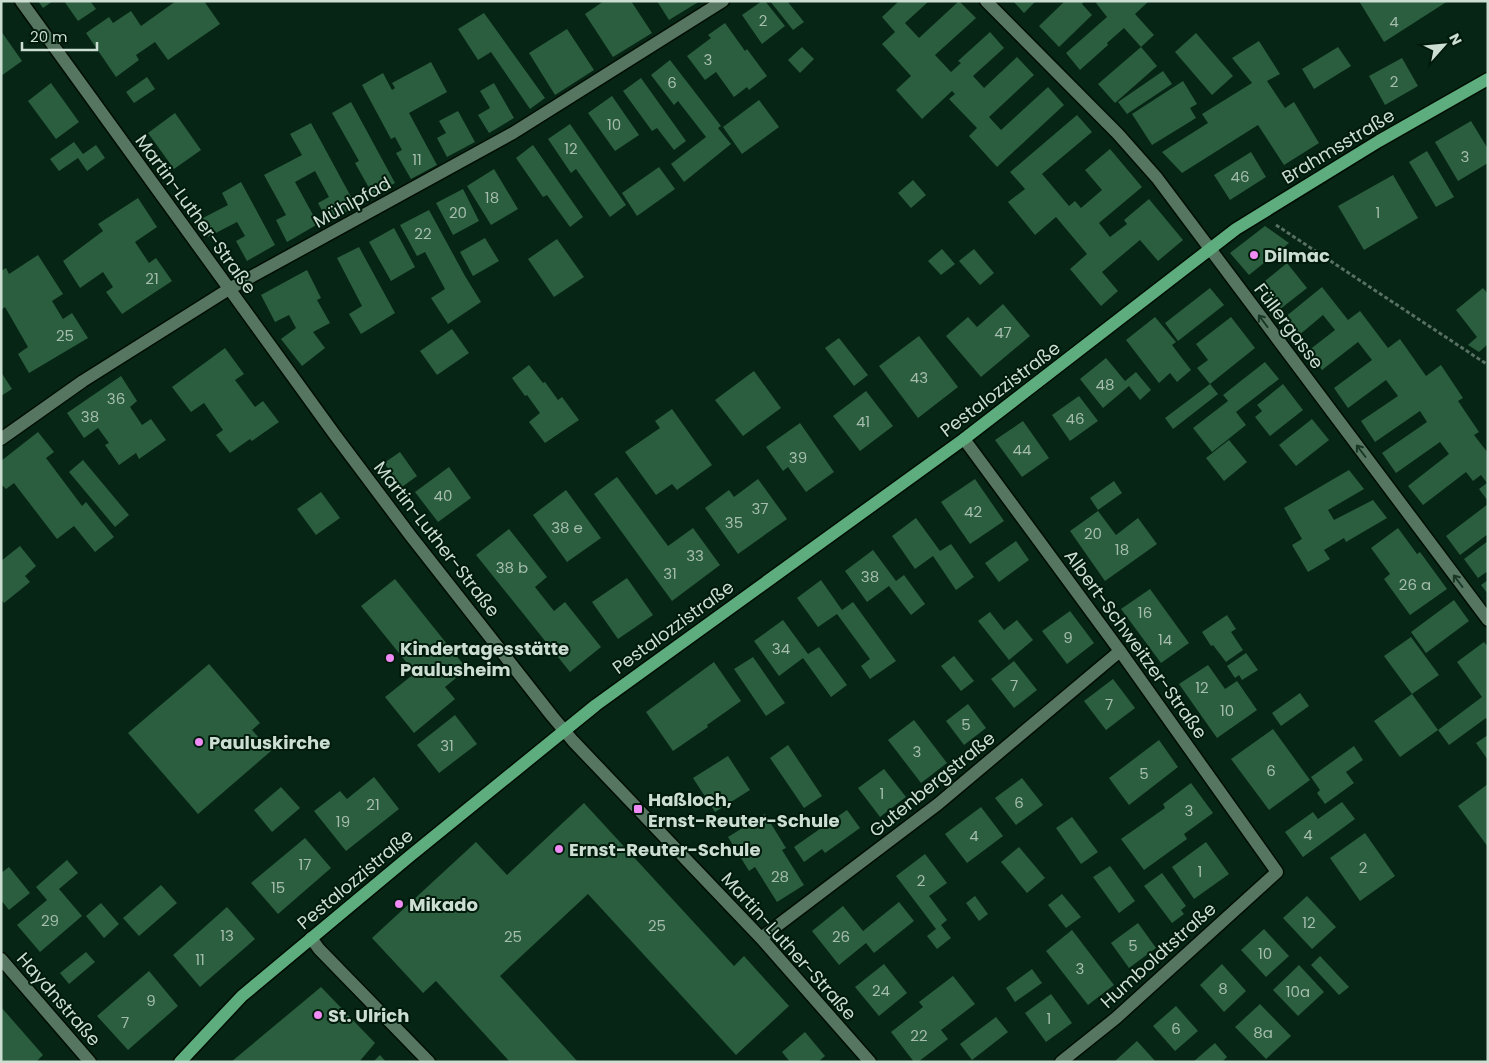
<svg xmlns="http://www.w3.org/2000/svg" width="1489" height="1063" font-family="Poppins,sans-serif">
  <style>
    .building { fill: #2b5d3f }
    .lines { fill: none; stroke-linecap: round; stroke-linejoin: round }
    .minor-casing { stroke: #000d03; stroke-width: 15 }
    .major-casing { stroke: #000d03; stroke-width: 15 }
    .path { stroke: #577061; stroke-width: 3; stroke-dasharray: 4 2.5; stroke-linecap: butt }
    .minor { stroke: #567661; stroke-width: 12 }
    .major { stroke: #5ead7e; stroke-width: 12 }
    .oneway { stroke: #1a3625 }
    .poi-dot { fill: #f08bf5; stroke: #001b0b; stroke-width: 2 }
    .labels { text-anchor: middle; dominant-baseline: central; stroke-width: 4; stroke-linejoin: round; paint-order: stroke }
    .number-label { font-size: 15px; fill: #a4bdac }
    .street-label { font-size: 18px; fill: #ccddd1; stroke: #001b0b }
    .poi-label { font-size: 18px; font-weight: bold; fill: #ccddd1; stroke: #001b0b; text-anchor: start }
  </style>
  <rect width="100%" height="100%" fill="#062514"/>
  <g class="building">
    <polygon points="38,1 53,1 43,8"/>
    <polygon points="64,1 90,1 96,9 78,21"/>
    <polygon points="176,1 204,1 220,24 168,60 155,42 136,55 139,60 116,77 86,33 109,17 113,23 131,11 141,26"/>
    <polygon points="604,1 631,1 652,33 613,57 585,14"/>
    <polygon points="657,1 700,1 669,20"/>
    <polygon points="762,1 765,1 785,26 762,44 742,15"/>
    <polygon points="770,1 787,1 804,22 793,30"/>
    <polygon points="899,1 929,1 905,23 919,38 959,1 976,18 935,55 951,72 961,63 958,61 990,32 1004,48 973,76 984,88 1017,57 1034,75 989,117 1001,130 1048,87 1064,105 997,167 969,136 977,128 949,99 955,94 952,91 922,119 896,90 911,76 882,44 895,32 882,17"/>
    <polygon points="1013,1 1036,1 1024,13"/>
    <polygon points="1065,1 1084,1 1082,4 1092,15 1059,47 1039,26"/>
    <polygon points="1098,1 1149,1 1135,14 1154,35 1141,47 1124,28 1107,43 1108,45 1080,70 1066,53 1107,17 1096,3"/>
    <polygon points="1359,1 1448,1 1384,42"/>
    <polygon points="484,13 545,98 530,109 491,52 478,60 458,29"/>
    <polygon points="725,23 745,51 747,49 767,76 749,90 747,87 734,97 716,72 705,80 687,56 711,38 708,35"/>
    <polygon points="567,29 594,70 555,95 529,53"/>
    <polygon points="1,31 22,61 1,76"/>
    <polygon points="1196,33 1233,76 1212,95 1175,52"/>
    <polygon points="1259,41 1280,74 1267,81 1285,108 1294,102 1319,143 1284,165 1258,125 1182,173 1162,152 1208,123 1202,114 1252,83 1232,58"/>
    <polygon points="802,47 814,59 800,73 788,60"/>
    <polygon points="1141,47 1157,66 1115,103 1098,84"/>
    <polygon points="1338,47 1351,66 1314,89 1302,69"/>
    <polygon points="1402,58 1418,86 1385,105 1369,76"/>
    <polygon points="670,60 721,126 718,128 731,144 684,182 671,164 706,137 678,101 674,105 651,75"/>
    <polygon points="431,62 447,92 409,113 437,165 411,179 396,153 402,150 395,137 391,139 362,85 383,73 392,90 395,88 392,83"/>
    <polygon points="1163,71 1172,84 1127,114 1118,102"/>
    <polygon points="147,77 155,89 134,103 126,92"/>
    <polygon points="641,78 686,141 674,150 657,128 652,131 623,91"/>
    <polygon points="1183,81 1197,104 1190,108 1196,118 1152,145 1132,114"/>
    <polygon points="51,83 79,122 56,139 28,101"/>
    <polygon points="494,83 514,118 489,133 478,115 490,108 480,91"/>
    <polygon points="612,96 639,135 615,151 588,113"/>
    <polygon points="759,100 779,127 742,154 723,127"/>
    <polygon points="351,102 395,183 373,195 355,163 359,161 332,113"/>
    <polygon points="458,111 475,142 447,157 437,138 446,133 439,121"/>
    <polygon points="175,113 201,150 174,169 148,133"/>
    <polygon points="1077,115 1092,132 1042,174 1069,206 1075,201 1081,208 1102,190 1085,170 1110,149 1142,187 1099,223 1110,237 1127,224 1124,220 1149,199 1183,240 1158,261 1140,240 1102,272 1118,291 1101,306 1070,269 1087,254 1056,217 1035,235 1008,202 1025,189 1010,172"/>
    <polygon points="1471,121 1488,149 1488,163 1458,181 1435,142"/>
    <polygon points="311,123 356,206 328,222 318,203 329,197 315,171 295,182 318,224 287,242 276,220 286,215 264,175 302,155 290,134"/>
    <polygon points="570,124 626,205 610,217 576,169 571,173 548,139"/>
    <polygon points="74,142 83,154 96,145 105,158 87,171 78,158 59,171 50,159"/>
    <polygon points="533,145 583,217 570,227 547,195 543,197 516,158"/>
    <polygon points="1427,151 1454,197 1436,207 1409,162"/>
    <polygon points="1251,152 1266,177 1230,200 1214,175"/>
    <polygon points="659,167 675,189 637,216 622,193"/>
    <polygon points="494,169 518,209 491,225 467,186"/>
    <polygon points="1393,175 1418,218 1364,250 1338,206"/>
    <polygon points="913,180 926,195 911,208 898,193"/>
    <polygon points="241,182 275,245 247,261 236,241 245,236 237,222 208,237 199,220 228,205 222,193"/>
    <polygon points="463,189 479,221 453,235 436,203"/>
    <polygon points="138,198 157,227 135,242 149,263 156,258 172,281 122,314 106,292 113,287 103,272 80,288 63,261 103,231 98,224"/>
    <polygon points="429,210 465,276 481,302 448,324 431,298 445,289 425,252 417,256 400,225"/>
    <polygon points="1265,226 1289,243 1249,275 1230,253"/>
    <polygon points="394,228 415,267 391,281 369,242"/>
    <polygon points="485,238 499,261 473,276 460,252"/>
    <polygon points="557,239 584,277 554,297 528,259"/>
    <polygon points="359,247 395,313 361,334 349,314 362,306 337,258"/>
    <polygon points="942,249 955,264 941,275 928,261"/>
    <polygon points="974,249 994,273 980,285 959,261"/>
    <polygon points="38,255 63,294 52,301 63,319 72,313 88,338 29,373 18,354 28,347 5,307 1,310 1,271 6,268 9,274"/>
    <polygon points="1287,263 1307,288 1279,310 1259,286"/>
    <polygon points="307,270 321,298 317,300 330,323 313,332 325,348 302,366 281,339 296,328 289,315 275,322 261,295"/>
    <polygon points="1322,287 1348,320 1360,311 1388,348 1400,339 1426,376 1441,365 1463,398 1458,401 1479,432 1474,435 1488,453 1488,501 1479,489 1487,483 1481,475 1473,481 1466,472 1423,505 1408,486 1449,454 1440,442 1396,473 1382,453 1427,422 1420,411 1375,442 1361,421 1398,396 1386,380 1348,408 1334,388 1372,360 1358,342 1322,370 1308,351 1335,330 1323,315 1298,336 1284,318"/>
    <polygon points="1210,288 1224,305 1178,341 1165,323"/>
    <polygon points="1483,288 1488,294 1488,344 1479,352 1468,345 1477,337 1456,310"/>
    <polygon points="1003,304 1030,336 981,377 946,336 968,317 977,327"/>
    <polygon points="1155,317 1176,342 1172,345 1191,370 1177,382 1170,373 1159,383 1126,340"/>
    <polygon points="1231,317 1255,348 1210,384 1197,368 1208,360 1196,344"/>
    <polygon points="452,329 469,353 437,375 420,351"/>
    <polygon points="919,336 958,387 918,418 879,366"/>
    <polygon points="839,338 868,375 854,386 825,348"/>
    <polygon points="225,348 244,374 235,380 255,407 263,401 279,422 252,441 250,439 230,453 216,435 223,430 204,403 191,412 172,387"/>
    <polygon points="1106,358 1125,381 1136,372 1151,390 1140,400 1129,386 1103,408 1080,379"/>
    <polygon points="1265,362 1279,379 1236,412 1246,425 1212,452 1193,428 1228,401 1223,395"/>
    <polygon points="529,365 543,383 545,382 558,400 562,397 579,420 545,443 529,422 540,413 527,395 525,396 512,378"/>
    <polygon points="754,371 781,408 743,436 715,400"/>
    <polygon points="1,372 12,389 1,396"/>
    <polygon points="121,376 137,401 130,407 142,425 151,419 166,440 139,459 136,453 119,465 105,445 109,443 98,428 84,438 67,413"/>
    <polygon points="1210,384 1218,394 1173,429 1165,418"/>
    <polygon points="1283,384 1303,410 1270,436 1255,417 1262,411 1257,405"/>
    <polygon points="866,391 893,426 860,451 833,416"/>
    <polygon points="1079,396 1098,421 1070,441 1052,415"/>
    <polygon points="672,409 712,465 677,490 672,484 656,495 625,452 660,428 655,421"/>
    <polygon points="1312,419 1329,440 1296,466 1279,445"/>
    <polygon points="1023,421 1049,458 1022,477 995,440"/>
    <polygon points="800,423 834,472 806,492 788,467 783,471 766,447"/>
    <polygon points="38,432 54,452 46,458 82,506 86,502 114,537 95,552 74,526 57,539 14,483 6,489 1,484 1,461"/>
    <polygon points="1229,440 1247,462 1224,481 1206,458"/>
    <polygon points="400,452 417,476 402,487 384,463"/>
    <polygon points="83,460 129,515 115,527 69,472"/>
    <polygon points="449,467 471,498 438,522 415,492"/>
    <polygon points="1349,470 1364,489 1328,510 1334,520 1373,500 1387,518 1346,542 1344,538 1324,550 1330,559 1308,572 1292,545 1302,539 1284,508"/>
    <polygon points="617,477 668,546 693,528 720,565 672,601 594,494"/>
    <polygon points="758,479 787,519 738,554 705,508 729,490 734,497"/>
    <polygon points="975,479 1004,521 970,544 941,502"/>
    <polygon points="1114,481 1122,493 1098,510 1090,498"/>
    <polygon points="566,490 601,538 567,562 533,515"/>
    <polygon points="321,492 340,518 316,535 297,509"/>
    <polygon points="1488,504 1488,534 1460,555 1446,536"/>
    <polygon points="1098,511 1116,535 1138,518 1157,544 1105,581 1070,531"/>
    <polygon points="916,518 940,551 951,544 974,577 956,590 933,556 915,569 892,536"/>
    <polygon points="1398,528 1417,554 1420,552 1447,589 1410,615 1384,579 1390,574 1371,548"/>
    <polygon points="509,529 547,577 535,587 554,611 565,602 601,647 570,672 476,555"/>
    <polygon points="1016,541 1029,560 999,582 985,563"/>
    <polygon points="1488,541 1488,571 1478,578 1464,559"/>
    <polygon points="20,546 36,566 25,576 30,582 4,603 1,599 1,561"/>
    <polygon points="873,550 896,581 904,575 925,604 911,615 889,586 867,602 845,571"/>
    <polygon points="627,578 653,615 618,639 592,602"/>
    <polygon points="395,579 467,669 445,687 455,699 414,733 385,697 415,673 361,606"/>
    <polygon points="821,580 842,610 853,602 896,661 870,679 861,666 870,659 837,614 818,627 797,598"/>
    <polygon points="1488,580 1488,594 1481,585"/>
    <polygon points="1150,589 1189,643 1161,663 1121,609"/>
    <polygon points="1454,600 1469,621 1426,653 1411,632"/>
    <polygon points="1070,611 1094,643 1067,664 1042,631"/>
    <polygon points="990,612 1004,630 1017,620 1033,640 1009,660 978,621"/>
    <polygon points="1227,615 1236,629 1231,632 1243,650 1226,662 1213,645 1211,646 1202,632"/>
    <polygon points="783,620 808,654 819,647 847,685 831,697 803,658 779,676 754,641"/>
    <polygon points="1411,637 1439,675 1412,694 1438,730 1400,757 1374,721 1412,694 1384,656"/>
    <polygon points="1484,642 1488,647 1488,720 1486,718 1449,745 1438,730 1482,697 1457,662"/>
    <polygon points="1246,653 1258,670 1242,680 1239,675 1235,678 1227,666"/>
    <polygon points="954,656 974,681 961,691 941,666"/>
    <polygon points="753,657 785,703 766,716 734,669"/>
    <polygon points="1014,661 1037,690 1014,708 991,679"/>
    <polygon points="714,662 741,701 707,725 708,727 673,751 646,712"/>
    <polygon points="209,664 260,723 252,730 271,751 198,814 128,733"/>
    <polygon points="1208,665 1225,689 1237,681 1257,710 1217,738 1179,684"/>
    <polygon points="1113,679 1135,708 1106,730 1084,701"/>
    <polygon points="1300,693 1309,706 1281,726 1272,713"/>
    <polygon points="968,704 986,728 964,745 946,721"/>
    <polygon points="455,715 477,744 439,773 417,745"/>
    <polygon points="914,720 947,763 921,783 888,740"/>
    <polygon points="1273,729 1310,780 1269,810 1231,759"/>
    <polygon points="1488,735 1488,760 1476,743"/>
    <polygon points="1159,740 1178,767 1129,805 1109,778"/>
    <polygon points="788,745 822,796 804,808 770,758"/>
    <polygon points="1354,746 1363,760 1346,772 1354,783 1325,804 1317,793 1320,790 1311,777"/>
    <polygon points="728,756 750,790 715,812 693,778"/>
    <polygon points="884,769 906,797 880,817 858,788"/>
    <polygon points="374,777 399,809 346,851 314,811 340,791 347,799"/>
    <polygon points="1022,778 1043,805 1016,825 995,798"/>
    <polygon points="1191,783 1213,813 1184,834 1187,839 1144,870 1121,839 1165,808 1163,804"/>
    <polygon points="1488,784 1488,847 1458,806"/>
    <polygon points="281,787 300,808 272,832 254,810"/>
    <polygon points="1342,802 1355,819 1303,857 1285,832 1313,812 1318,819"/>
    <polygon points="584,803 734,966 744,956 789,1006 736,1055 588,894 500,976 578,1062 510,1062 436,981 423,993 372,938 476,842 507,875"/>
    <polygon points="981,807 1003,836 967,863 945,834"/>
    <polygon points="847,810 860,828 825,853 822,849 804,862 794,847"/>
    <polygon points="765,814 786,848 782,850 804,885 777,902 755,867 749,871 728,837"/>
    <polygon points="1072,817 1098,852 1081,864 1056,828"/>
    <polygon points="1365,833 1395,876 1360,901 1330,858"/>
    <polygon points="305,838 331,868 278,914 251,883"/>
    <polygon points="1206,842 1229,874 1194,899 1172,867"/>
    <polygon points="1019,847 1045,878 1027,893 1001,862"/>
    <polygon points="925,854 947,883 929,896 947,920 941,925 951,938 937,949 927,936 936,929 896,876"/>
    <polygon points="67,860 78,873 59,889 82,916 40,952 17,925 47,900 36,887"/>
    <polygon points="1110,866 1135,901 1119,913 1093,877"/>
    <polygon points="9,867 30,893 9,910 1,900 1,873"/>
    <polygon points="1162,873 1186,906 1181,910 1184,914 1172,923 1144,886"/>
    <polygon points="161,885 177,903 139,936 123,918"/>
    <polygon points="1062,894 1081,917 1066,928 1048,905"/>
    <polygon points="975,896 988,914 979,921 966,903"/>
    <polygon points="1307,896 1336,927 1312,949 1283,918"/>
    <polygon points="899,902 914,921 874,953 866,943 839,965 812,931 843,906 863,931"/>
    <polygon points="101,903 119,924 104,938 86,916"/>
    <polygon points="227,907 255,939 200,987 173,955"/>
    <polygon points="1138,923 1156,948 1129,968 1111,943"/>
    <polygon points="1264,929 1289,956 1266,977 1241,950"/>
    <polygon points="1072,930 1114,985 1088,1005 1046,951"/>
    <polygon points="86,952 95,962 69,984 60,973"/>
    <polygon points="1320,956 1349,987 1339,995 1311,965"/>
    <polygon points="884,964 907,993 879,1016 855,987"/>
    <polygon points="1222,964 1246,991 1224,1012 1200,985"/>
    <polygon points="1299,965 1324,992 1298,1016 1273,990"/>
    <polygon points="1032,969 1042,983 1015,1002 1006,988"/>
    <polygon points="149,971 178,1006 128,1050 97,1016"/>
    <polygon points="953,976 975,1004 941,1030 948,1039 918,1062 914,1062 891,1032 923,1007 919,1002"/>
    <polygon points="321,987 375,1043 359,1062 231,1062"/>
    <polygon points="1051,994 1072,1023 1046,1042 1025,1013"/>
    <polygon points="1260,1004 1291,1036 1266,1059 1235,1027"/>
    <polygon points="1176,1006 1198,1031 1175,1051 1153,1026"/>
    <polygon points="1,1007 43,1055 36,1062 1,1062"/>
    <polygon points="996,1017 1008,1032 972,1060 960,1044"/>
    <polygon points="805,1032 825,1056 818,1062 790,1062 782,1052"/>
    <polygon points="1137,1041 1156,1062 1116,1062 1115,1061"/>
    <polygon points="1215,1043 1227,1057 1222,1062 1193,1062"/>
    <polygon points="380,1055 386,1062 373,1062"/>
  </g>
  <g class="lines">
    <g class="minor-casing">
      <g id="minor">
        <polyline points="21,1 335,435 410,535 552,716 573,741 761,938 870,1062"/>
        <polyline points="986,1 1118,134 1157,178 1488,620"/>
        <polyline points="1,439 83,381 229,289 513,133 723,1"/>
        <polyline points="964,439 1120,651 1277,872 1116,1018 1061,1062"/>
        <polyline points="311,938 319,949 429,1062"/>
        <polyline points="761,938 938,804 1120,651"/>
        <polyline points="1,959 90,1062"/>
      </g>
    </g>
    <g class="major-casing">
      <polyline id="major" points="180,1062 242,996 410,856 596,705 964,439 1236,229 1379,141 1488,79"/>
    </g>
    <polyline class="path" points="1276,225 1488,365"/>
    <use href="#minor" class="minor"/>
    <use href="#major" class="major"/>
  </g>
  <defs><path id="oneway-shaft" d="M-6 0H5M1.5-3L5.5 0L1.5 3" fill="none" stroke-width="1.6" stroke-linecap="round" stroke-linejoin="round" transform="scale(1.25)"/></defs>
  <g class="oneway">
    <use href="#oneway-shaft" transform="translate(1263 321) rotate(-127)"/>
    <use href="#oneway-shaft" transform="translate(1361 451) rotate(-127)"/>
    <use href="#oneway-shaft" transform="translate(1458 581) rotate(-127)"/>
  </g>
  <g class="poi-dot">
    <circle cx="1254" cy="255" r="5"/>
    <circle cx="390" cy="658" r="5"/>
    <circle cx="199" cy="742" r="5"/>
    <rect x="633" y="804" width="10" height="10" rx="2.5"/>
    <circle cx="559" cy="849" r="5"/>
    <circle cx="399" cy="904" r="5"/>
    <circle cx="318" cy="1015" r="5"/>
  </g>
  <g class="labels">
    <g class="number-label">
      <text x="763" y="20">2</text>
      <text x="1394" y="21">4</text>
      <text x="708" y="59">3</text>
      <text x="1394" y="81">2</text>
      <text x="672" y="82">6</text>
      <text x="614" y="124">10</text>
      <text x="571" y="148">12</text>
      <text x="1465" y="156">3</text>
      <text x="417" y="159">11</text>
      <text x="1240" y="176">46</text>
      <text x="492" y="197">18</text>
      <text x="458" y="212">20</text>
      <text x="1378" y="212">1</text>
      <text x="423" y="233">22</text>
      <text x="152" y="278">21</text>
      <text x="1003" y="332">47</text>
      <text x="65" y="335">25</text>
      <text x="919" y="377">43</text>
      <text x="1105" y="384">48</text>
      <text x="116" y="398">36</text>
      <text x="90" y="416">38</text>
      <text x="1075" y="418">46</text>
      <text x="863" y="421">41</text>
      <text x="1022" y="449">44</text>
      <text x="798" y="457">39</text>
      <text x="443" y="495">40</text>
      <text x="760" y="508">37</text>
      <text x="973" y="511">42</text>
      <text x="734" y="522">35</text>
      <text x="567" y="527">38 e</text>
      <text x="1093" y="533">20</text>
      <text x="1122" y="549">18</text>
      <text x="695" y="555">33</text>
      <text x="512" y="567">38 b</text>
      <text x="670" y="573">31</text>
      <text x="870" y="576">38</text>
      <text x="1415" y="584">26 a</text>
      <text x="1145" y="612">16</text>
      <text x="1068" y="637">9</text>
      <text x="1165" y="639">14</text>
      <text x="781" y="648">34</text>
      <text x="1014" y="685">7</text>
      <text x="1202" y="687">12</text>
      <text x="1109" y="704">7</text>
      <text x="1227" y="710">10</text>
      <text x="966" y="724">5</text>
      <text x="447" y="745">31</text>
      <text x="917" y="751">3</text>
      <text x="1271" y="770">6</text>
      <text x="1144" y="773">5</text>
      <text x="882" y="793">1</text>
      <text x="1019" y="802">6</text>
      <text x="373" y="804">21</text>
      <text x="1189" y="810">3</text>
      <text x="343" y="821">19</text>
      <text x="1308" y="834">4</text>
      <text x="974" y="835">4</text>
      <text x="305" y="864">17</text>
      <text x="1363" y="867">2</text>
      <text x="1200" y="871">1</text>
      <text x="780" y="876">28</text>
      <text x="921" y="880">2</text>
      <text x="278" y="887">15</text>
      <text x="50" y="920">29</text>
      <text x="1309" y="922">12</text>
      <text x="657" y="925">25</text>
      <text x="227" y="935">13</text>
      <text x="513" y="936">25</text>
      <text x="841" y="936">26</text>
      <text x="1133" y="945">5</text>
      <text x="1265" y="953">10</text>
      <text x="200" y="959">11</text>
      <text x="1080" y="968">3</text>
      <text x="1223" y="988">8</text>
      <text x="881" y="990">24</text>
      <text x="1298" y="991">10a</text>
      <text x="151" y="1000">9</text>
      <text x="1049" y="1018">1</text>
      <text x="125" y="1022">7</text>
      <text x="1176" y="1028">6</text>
      <text x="1263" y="1032">8a</text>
      <text x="919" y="1035">22</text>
    </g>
    <g class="street-label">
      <text transform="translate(1338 146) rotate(-31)">Brahmsstraße</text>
      <text transform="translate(352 202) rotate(-29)">Mühlpfad</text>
      <text transform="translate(196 214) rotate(54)">Martin-Luther-Straße</text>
      <text transform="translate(1289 326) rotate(53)">Füllergasse</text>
      <text transform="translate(1000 389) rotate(-37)">Pestalozzistraße</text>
      <text transform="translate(437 539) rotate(52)">Martin-Luther-Straße</text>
      <text transform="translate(673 627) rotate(-36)">Pestalozzistraße</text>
      <text transform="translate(1136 644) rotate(54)">Albert-Schweitzer-Straße</text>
      <text transform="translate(932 784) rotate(-39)">Gutenbergstraße</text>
      <text transform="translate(355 879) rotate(-40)">Pestalozzistraße</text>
      <text transform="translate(789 946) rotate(48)">Martin-Luther-Straße</text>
      <text transform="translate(1158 955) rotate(-42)">Humboldtstraße</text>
      <text transform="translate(59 999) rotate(49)">Haydnstraße</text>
    </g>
    <g class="poi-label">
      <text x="1264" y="255">Dilmac</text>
      <text x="400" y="648">Kindertagesstätte<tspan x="400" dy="21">Paulusheim</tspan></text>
      <text x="209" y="742">Pauluskirche</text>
      <text x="648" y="799">Haßloch,<tspan x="648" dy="21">Ernst-Reuter-Schule</tspan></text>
      <text x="569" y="849">Ernst-Reuter-Schule</text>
      <text x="409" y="904">Mikado</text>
      <text x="328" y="1015">St. Ulrich</text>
    </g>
  </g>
  <rect width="1489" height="1063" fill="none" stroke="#ccddd1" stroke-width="5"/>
  <g transform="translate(1444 45) rotate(63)" stroke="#001b0b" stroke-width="4" paint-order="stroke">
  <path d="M0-4L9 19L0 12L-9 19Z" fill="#ccddd1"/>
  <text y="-8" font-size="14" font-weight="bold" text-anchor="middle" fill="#ccddd1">N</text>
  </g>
  <path d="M22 42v8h75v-8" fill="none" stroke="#ccddd1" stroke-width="2.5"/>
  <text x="30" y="42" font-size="15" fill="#ccddd1" stroke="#001b0b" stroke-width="4" paint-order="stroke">20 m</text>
</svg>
